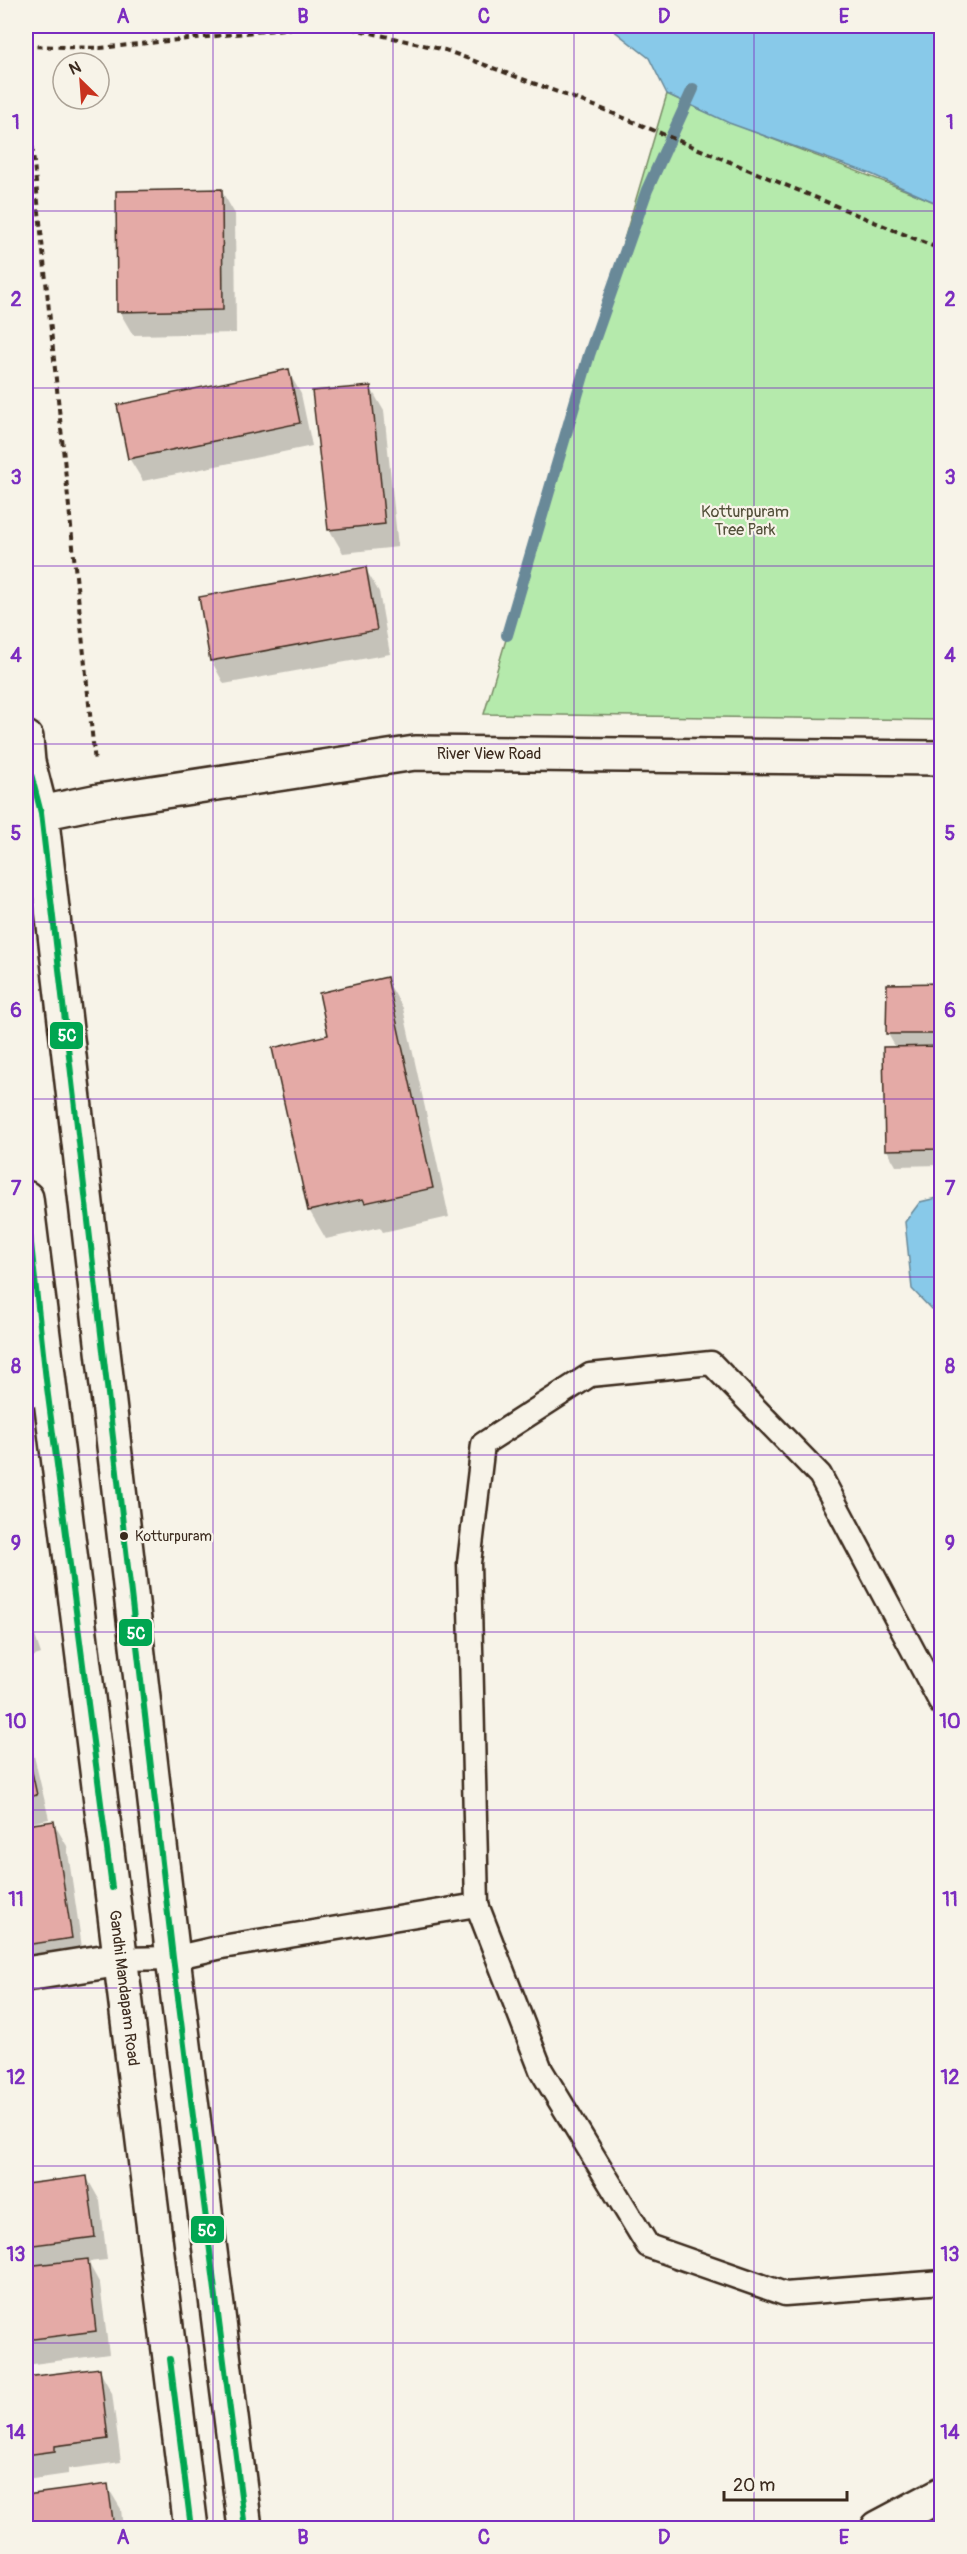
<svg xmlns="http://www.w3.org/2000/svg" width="967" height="2554" font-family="Pangolin,sans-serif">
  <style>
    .green { fill: #b5eaac; stroke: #788a65; stroke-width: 1.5 }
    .water { fill: #88c9e9; stroke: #698998; stroke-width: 1.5 }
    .shadow { fill: #0003 }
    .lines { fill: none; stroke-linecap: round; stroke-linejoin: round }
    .stream { stroke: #698998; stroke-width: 12 }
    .building { fill: #e4aaa6; stroke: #3b2a1e; stroke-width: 1.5 }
    .service-casing { stroke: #3b2a1e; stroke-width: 27 }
    .minor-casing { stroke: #3b2a1e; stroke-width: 38 }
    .secondary-casing { stroke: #3b2a1e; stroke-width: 38 }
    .path { stroke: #3b2a1e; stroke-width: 4; stroke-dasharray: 6 4.5; stroke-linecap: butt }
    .service { stroke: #f7f3e8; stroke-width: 22 }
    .minor { stroke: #f7f3e8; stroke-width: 33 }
    .secondary { stroke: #f7f3e8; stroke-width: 33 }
    .bus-1-casing { stroke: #f7f3e8; stroke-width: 10 }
    .bus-1 { stroke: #00a651; stroke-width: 6 }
    .grid { fill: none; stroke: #7b2cbf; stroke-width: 1.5; stroke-opacity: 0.55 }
    .bus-dot { fill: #3b2a1e; stroke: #f7f3e8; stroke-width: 2 }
    .labels { text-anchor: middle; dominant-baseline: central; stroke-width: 4.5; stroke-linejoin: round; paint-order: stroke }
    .bus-label { font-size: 14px; fill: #3b2a1e; stroke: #f7f3e8; text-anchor: start }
    .park-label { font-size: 16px; fill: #53503a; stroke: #f7f3e8 }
    .street-label { font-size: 16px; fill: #3b2a1e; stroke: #f7f3e8 }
    .line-badge { stroke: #f7f3e8; stroke-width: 2 }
    .badge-label { font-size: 16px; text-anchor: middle; font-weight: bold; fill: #fff }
    .neatline { fill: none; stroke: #7b2cbf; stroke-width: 2 }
    .grid-label { font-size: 20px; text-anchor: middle; font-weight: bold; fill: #7b2cbf }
  </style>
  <rect width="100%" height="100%" fill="#f7f3e8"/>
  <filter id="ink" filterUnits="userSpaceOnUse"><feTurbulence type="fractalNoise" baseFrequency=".0167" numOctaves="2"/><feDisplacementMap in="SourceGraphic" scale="12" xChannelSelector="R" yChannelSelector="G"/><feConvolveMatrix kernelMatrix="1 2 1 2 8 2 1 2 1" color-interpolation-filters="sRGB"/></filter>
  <g filter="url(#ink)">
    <path class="green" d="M 667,94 C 756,137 851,166 941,205 L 941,720 L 484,714 Z"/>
    <g class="water">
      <polygon points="599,26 941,26 941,205 871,174 729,123 667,94 649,58 613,30"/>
      <polygon points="941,1197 941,1309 931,1309 912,1289 905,1222 920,1202"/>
    </g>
    <g class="shadow">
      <polygon points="221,190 235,214 236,333 133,335 119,311"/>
      <polygon points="288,371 301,394 312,446 143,481 129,458"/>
      <polygon points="370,387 384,411 398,547 343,553 329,529"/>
      <polygon points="365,568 379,592 390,654 224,684 211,660"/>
      <polygon points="386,979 403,1008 449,1217 383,1232 380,1227 326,1239 309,1210 330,1037"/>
      <polygon points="942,985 942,1165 896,1166 887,1150 896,1048 888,1034"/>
      <polygon points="26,1609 41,1654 26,1659"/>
      <polygon points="26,1710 31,1735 29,1735 49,1819 26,1824"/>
      <polygon points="53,1822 67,1846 84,1961 26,1971 26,1827"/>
      <polygon points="26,2127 31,2158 26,2159"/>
      <polygon points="87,2178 100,2201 107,2260 88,2262 100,2284 109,2354 26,2365 26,2185"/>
      <polygon points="99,2370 112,2393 121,2462 68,2469 68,2474 26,2480 26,2379"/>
      <polygon points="107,2486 121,2509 123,2528 26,2528 26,2496"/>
    </g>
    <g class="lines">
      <polyline class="stream" points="507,635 589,355 647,190 693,89"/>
    </g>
    <g class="building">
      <polygon points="222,189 223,310 117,312 116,191"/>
      <polygon points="289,369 300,423 128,459 117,405"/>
      <polygon points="371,386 385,524 328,530 312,391"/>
      <polygon points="366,567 377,630 210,661 199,597"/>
      <polygon points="387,977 433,1188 365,1203 363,1199 308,1211 272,1048 328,1035 319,993"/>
      <polygon points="942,983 942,1034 886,1034 887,984"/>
      <polygon points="942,1046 942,1149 885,1150 883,1047"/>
      <polygon points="26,1616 33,1637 26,1640"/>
      <polygon points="26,1744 37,1795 26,1798"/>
      <polygon points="54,1821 72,1938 26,1945 26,1825"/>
      <polygon points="87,2176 95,2237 26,2246 26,2184"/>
      <polygon points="88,2259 96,2331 26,2340 26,2266"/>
      <polygon points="100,2368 108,2439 55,2446 55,2451 26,2455 26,2377"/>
      <polygon points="108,2484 114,2528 26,2528 26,2495"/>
    </g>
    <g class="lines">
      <g class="service-casing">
        <g id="service">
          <polyline points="942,1705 820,1475 711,1363 590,1375 483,1444 469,1563 477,1905 541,2070 648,2246 785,2294 942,2282"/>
          <polyline points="121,1959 173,1958 222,1947 477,1905"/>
        </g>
      </g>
      <g class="minor-casing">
        <g id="minor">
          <polyline points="41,813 99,801 415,753 942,758"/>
          <polyline points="26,1392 46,1380"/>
          <polyline points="26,1974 121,1959"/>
          <polyline points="878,2528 942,2494"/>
        </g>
      </g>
      <g class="secondary-casing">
        <g id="secondary">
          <polyline points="26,738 28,762 41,813 173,1958 245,2528"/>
          <polyline points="26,1198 191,2528"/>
        </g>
      </g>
      <g class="path">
        <polyline points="341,26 445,50 600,108 942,250"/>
        <polyline points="26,46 100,48 313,26"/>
        <polyline points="26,84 95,763"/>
      </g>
      <use href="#service" class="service"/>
      <use href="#minor" class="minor"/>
      <use href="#secondary" class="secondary"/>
      <g class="bus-1-casing">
        <g id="bus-1">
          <polyline points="26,738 28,762 41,813 173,1958 245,2528"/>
          <polyline points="26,1198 46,1380 112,1888"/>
          <polyline points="170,2359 191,2528"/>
        </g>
      </g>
      <use href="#bus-1" class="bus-1"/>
    </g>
  </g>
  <path class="grid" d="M 213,26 L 213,2528M 393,26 L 393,2528M 574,26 L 574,2528M 754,26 L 754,2528M 26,211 L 942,211M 26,388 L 942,388M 26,566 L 942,566M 26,744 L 942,744M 26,922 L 942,922M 26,1099 L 942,1099M 26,1277 L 942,1277M 26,1455 L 942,1455M 26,1632 L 942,1632M 26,1810 L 942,1810M 26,1988 L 942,1988M 26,2166 L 942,2166M 26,2343 L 942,2343"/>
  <circle class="bus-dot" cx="124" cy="1536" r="5"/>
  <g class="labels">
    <g class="bus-label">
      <text x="135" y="1536">Kotturpuram</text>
    </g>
    <g class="park-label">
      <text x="745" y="512">Kotturpuram<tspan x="745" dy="18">Tree Park</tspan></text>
    </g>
    <g class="street-label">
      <text x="489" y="754">River View Road</text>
      <text transform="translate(124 1988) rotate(83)">Gandhi Mandapam Road</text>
    </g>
  </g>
  <g class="line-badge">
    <rect x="49" y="1021" width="35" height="29" rx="6" fill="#00a651"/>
    <rect x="118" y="1618" width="35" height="29" rx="6" fill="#00a651"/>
    <rect x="190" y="2215" width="35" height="29" rx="6" fill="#00a651"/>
  </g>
  <g class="badge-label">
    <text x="67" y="1041">5C</text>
    <text x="136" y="1639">5C</text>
    <text x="207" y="2236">5C</text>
  </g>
  <rect width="967" height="2554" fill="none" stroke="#f7f3e8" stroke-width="66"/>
  <g transform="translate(81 81) rotate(335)"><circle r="28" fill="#f7f3e8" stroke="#aca397" stroke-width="1.5"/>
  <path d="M0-4.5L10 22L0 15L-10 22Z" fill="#c8321e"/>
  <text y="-9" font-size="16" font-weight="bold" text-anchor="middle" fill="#3b2a1e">N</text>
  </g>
  <path d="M724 2491v9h123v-9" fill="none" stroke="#3b2a1e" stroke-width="3"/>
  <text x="733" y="2491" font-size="18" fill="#3b2a1e" stroke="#f7f3e8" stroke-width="4.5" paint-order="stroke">20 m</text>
  <rect x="33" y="33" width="901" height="2488" class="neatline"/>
  <g class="grid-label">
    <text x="123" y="23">A</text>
    <text x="303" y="23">B</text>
    <text x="484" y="23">C</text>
    <text x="664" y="23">D</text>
    <text x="844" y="23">E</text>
    <text x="16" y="129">1</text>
    <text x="950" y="129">1</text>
    <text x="16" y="306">2</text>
    <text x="950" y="306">2</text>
    <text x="16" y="484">3</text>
    <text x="950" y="484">3</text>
    <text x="16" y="662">4</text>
    <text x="950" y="662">4</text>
    <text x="16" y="840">5</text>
    <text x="950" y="840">5</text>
    <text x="16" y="1017">6</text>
    <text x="950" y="1017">6</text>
    <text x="16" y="1195">7</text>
    <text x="950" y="1195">7</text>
    <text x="16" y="1373">8</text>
    <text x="950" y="1373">8</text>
    <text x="16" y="1550">9</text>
    <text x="950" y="1550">9</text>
    <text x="16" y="1728">10</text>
    <text x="950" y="1728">10</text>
    <text x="16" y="1906">11</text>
    <text x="950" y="1906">11</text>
    <text x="16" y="2084">12</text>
    <text x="950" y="2084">12</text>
    <text x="16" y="2261">13</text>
    <text x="950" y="2261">13</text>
    <text x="16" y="2439">14</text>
    <text x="950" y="2439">14</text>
    <text x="123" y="2544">A</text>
    <text x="303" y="2544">B</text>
    <text x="484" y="2544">C</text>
    <text x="664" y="2544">D</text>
    <text x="844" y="2544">E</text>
  </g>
</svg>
